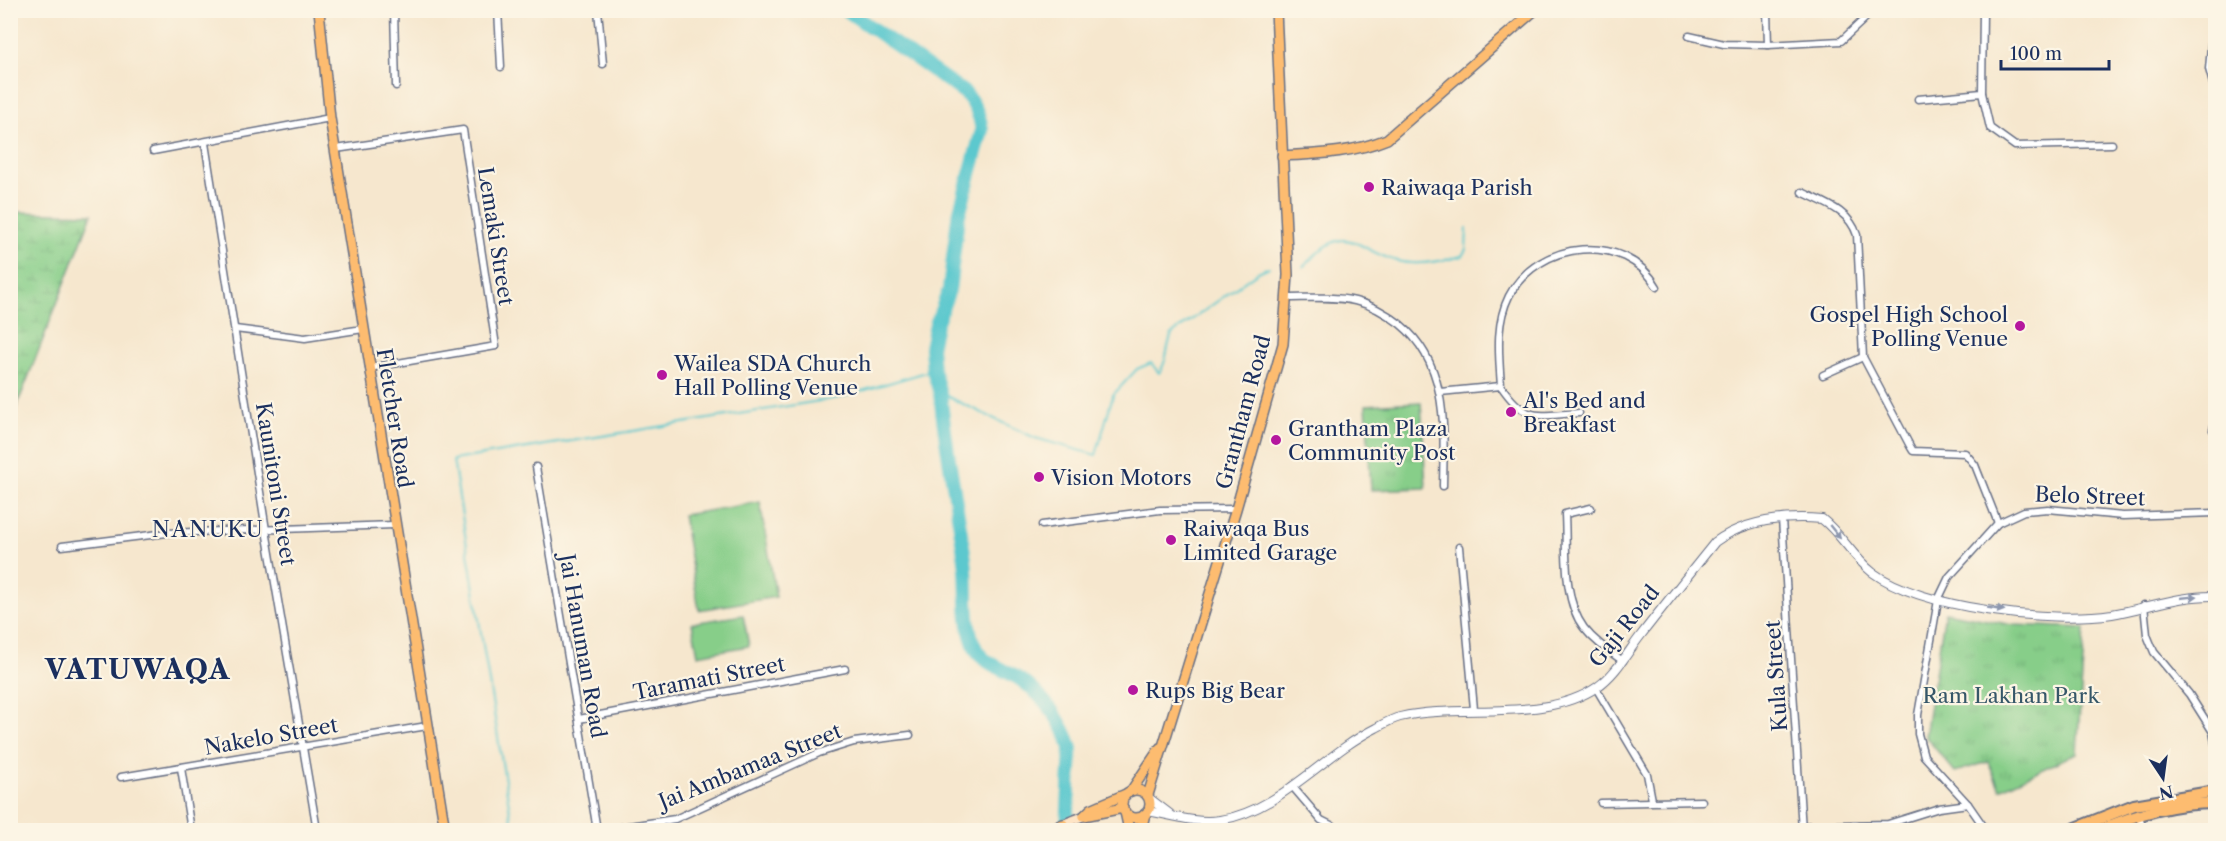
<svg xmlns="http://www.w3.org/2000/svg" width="2226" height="841" font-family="'Libre Caslon Text',serif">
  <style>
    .grass { fill: #87ce89; stroke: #517e74; stroke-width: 1.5 }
    .wetland { fill: url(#wetland-marsh); stroke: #517e74; stroke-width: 1.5 }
    .park { fill: url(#park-tufts); stroke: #517e74; stroke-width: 1.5 }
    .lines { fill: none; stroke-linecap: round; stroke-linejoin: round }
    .stream { stroke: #5bc8ce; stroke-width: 2 }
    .river { stroke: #5bc8ce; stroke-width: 14 }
    .minor-casing { stroke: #686f85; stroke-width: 9 }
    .tertiary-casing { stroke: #686f85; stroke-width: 10 }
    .secondary-casing { stroke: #686f85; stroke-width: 11 }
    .primary-casing { stroke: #686f85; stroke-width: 12 }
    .trunk-casing { stroke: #686f85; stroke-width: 14 }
    .minor { stroke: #fff; stroke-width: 6 }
    .tertiary { stroke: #fff; stroke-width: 8 }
    .secondary { stroke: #fee4c5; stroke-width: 8 }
    .primary { stroke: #fdbc6f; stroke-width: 9 }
    .trunk { stroke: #fdbc6f; stroke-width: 10 }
    .oneway { fill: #8d97ae }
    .poi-dot { fill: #b5179e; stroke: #fcf5e5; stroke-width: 2 }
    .labels { text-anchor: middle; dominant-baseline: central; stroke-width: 4.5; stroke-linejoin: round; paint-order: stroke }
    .poi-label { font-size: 21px; fill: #1b2f5e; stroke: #fcf5e5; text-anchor: start }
    .street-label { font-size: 21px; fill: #1b2f5e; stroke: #fcf5e5 }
    .park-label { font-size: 21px; fill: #365769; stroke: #fcf5e5 }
    .neighbourhood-label { font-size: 22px; letter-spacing: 1.5px; fill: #1b2f5e; stroke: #fcf5e5 }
    .district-label { font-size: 27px; font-weight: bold; letter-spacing: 1.5px; fill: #1b2f5e; stroke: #fcf5e5 }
  </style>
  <defs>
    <pattern id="wetland-marsh" width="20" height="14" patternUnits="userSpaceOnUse" patternTransform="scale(1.5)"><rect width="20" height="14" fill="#87ce89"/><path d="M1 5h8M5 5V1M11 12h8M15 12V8" fill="none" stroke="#74b179"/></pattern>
    <pattern id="park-tufts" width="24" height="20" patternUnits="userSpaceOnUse" patternTransform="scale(1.5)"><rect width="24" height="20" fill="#87ce89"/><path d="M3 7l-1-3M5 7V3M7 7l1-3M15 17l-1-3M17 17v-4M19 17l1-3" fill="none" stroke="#74b179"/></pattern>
  </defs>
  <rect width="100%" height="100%" fill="#fcf5e5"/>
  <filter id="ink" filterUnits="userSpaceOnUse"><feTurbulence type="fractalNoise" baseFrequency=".0167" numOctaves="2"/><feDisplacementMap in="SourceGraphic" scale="12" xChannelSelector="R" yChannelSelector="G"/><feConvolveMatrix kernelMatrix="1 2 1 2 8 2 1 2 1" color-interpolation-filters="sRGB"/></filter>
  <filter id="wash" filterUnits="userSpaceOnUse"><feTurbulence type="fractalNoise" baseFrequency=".008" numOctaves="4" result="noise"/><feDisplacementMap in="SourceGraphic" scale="24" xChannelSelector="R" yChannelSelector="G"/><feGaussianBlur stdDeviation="1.35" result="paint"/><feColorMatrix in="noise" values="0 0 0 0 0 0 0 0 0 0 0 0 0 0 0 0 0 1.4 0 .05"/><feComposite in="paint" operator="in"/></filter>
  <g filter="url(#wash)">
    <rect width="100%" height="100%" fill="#f6e7ce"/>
    <g class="grass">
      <polygon points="760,502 776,597 699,610 683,515"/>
      <polygon points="743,615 749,646 698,655 692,623"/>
    </g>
    <polygon class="wetland" points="11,212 92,214 11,421 10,212"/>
    <g class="park">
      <polygon points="1421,402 1426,488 1371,490 1366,405"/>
      <polygon points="1945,612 2013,625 2085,628 2077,753 2000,789 1988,762 1955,772 1925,736"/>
    </g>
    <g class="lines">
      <g class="stream">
        <path d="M 1303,267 C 1349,218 1351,248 1397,261 C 1416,266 1443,261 1462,256 L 1466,249 L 1467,228"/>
        <path d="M 940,393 L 1035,438 L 1096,455 L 1113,395 L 1137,369 L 1151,363 L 1159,373 C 1168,361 1166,347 1172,334 L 1258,272 L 1269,267"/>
        <polyline points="513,830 453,460 838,398 933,370"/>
      </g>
      <path class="river" d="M 846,10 L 965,93 C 975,105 980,115 982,130 L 958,218 L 949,290 L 936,324 L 931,348 L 933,370 L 940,393 C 946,449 957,504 965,560 C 969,588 963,623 976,649 C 984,665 1007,670 1021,680 C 1044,697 1063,721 1071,748 L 1067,830"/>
    </g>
  </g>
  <g filter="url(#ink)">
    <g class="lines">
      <g class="minor-casing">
        <g id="minor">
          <polyline points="394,10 396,86"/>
          <polyline points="498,10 501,67"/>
          <polyline points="598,10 603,64"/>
          <polyline points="1767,10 1768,45"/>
          <polyline points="1983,10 1982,93 1990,128 2015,146 2112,144"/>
          <polyline points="2205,10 2216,14"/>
          <polyline points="2214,14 2209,69 2216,94"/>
          <polyline points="1689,36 1724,44 1768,45 1841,41 1874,10"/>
          <polyline points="1918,99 1982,93"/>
          <polyline points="205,143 266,530 317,830"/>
          <polyline points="336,149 463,130 496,346 369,368"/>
          <polyline points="153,151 330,118"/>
          <path d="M 1802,192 C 1824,203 1849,210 1857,235 L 1863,357 L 1910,446 L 1913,451 L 1965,453 L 1975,465 L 1998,523"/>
          <path d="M 1286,298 C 1309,298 1333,296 1355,301 C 1373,305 1386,313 1400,324 C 1449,364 1444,428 1443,486"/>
          <polyline points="235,329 305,338 363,329"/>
          <polyline points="1823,375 1863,357"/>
          <path d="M 1501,386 C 1499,356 1495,324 1509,296 C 1538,240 1625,231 1657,287"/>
          <path d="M 1440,392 L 1501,386 C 1527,424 1538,415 1579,413"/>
          <polyline points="2213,430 2216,418"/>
          <polyline points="536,467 597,830"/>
          <path d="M 1591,508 L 1565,514 C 1567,549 1562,599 1584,628 C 1595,642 1609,651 1623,661"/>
          <polyline points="1782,519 1802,830"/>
          <polyline points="1042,525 1160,510 1236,509"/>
          <polyline points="62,546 167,533 394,525"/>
          <polyline points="1459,547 1474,709"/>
          <polyline points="2144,605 2147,635 2154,652 2189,694 2213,732 2216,748"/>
          <polyline points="1596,688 1647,774 1652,800"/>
          <polyline points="579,719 845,669"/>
          <polyline points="181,768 191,830"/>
          <polyline points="121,777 427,726"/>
          <polyline points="1292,786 1321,820 1341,830"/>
          <polyline points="1601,803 1702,801"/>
          <polyline points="2138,814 2144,830"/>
          <polyline points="1802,826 1888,824 1939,808 1968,804"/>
          <polyline points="603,830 675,819 819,753 854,742 910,735"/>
          <polyline points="1986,830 1968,804 1924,756 1918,734 1918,715 1938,600 1949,577 1998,523 2024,511 2048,509 2123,516 2216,513"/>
        </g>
      </g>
      <g class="tertiary-casing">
        <g id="tertiary">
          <polyline points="1149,798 1170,814"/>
          <path d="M 1148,811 C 1171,815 1196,824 1220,820 C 1281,810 1322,755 1376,728 C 1383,724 1392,719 1400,717 C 1461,703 1545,723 1597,687 C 1616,674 1627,653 1641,635 C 1665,604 1690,573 1715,542 C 1745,520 1785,516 1822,519 C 1841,534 1853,557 1872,572 C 1922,609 2051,623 2112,614 C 2147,608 2179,595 2216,596"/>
        </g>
      </g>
      <g class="secondary-casing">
        <polyline id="secondary" points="1063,824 1084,816"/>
      </g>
      <g class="primary-casing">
        <g id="primary">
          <polyline points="319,10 330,118 445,830"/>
          <path d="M 1282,156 C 1318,154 1353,153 1387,139 L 1535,10"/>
          <circle cx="1136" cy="804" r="14"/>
          <polyline points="1131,791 1160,748"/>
          <polyline points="1148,795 1236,509 1283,344 1288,275 1276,10"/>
          <polyline points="1125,812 1129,830"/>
          <polyline points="1084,816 1091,809 1126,794"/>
          <polyline points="1084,816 1123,808"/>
          <polyline points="1048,830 1063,824"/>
          <polyline points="1141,830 1145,814"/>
        </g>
      </g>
      <g class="trunk-casing">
        <g id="trunk">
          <polyline points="2071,830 2134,805 2216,791"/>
          <path d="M 2099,830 C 2137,814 2174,803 2216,803"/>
        </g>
      </g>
      <use href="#minor" class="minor"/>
      <use href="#tertiary" class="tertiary"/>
      <use href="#secondary" class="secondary"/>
      <use href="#primary" class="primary"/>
      <use href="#trunk" class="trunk"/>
    </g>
    <defs><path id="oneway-solid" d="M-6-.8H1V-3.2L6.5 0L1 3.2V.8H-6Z" transform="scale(1.5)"/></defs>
    <g class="oneway">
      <use href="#oneway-solid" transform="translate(1835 532) rotate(51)"/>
      <use href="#oneway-solid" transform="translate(2189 597) rotate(-6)"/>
      <use href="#oneway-solid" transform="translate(1996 609) rotate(9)"/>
    </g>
  </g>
  <g class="poi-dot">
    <circle cx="1369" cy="187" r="6"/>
    <circle cx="2020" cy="326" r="6"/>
    <circle cx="662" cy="375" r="6"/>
    <circle cx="1511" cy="412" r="6"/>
    <circle cx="1276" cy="440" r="6"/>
    <circle cx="1039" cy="477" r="6"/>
    <circle cx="1171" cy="540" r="6"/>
    <circle cx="1133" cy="690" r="6"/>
  </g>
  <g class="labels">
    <g class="poi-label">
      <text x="1381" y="187">Raiwaqa Parish</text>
      <text x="2008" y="314" text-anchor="end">Gospel High School<tspan x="2008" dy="24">Polling Venue</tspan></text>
      <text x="674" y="363">Wailea SDA Church<tspan x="674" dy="24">Hall Polling Venue</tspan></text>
      <text x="1523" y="400">Al's Bed and<tspan x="1523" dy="24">Breakfast</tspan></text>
      <text x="1288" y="428">Grantham Plaza<tspan x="1288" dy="24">Community Post</tspan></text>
      <text x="1051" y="477">Vision Motors</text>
      <text x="1183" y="528">Raiwaqa Bus<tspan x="1183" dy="24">Limited Garage</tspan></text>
      <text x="1145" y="690">Rups Big Bear</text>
    </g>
    <g class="street-label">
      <text transform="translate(496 236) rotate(81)">Lemaki Street</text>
      <text transform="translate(1243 412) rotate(-75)">Grantham Road</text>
      <text transform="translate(395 418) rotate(81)">Fletcher Road</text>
      <text transform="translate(276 484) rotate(81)">Kaunitoni Street</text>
      <text transform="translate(2090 496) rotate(2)">Belo Street</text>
      <text transform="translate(1624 626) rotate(-51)">Gaji Road</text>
      <text transform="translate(583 646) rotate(80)">Jai Hanuman Road</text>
      <text transform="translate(1776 676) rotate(-94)">Kula Street</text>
      <text transform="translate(709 678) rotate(-11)">Taramati Street</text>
      <text transform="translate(271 736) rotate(-10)">Nakelo Street</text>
      <text transform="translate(750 766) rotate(-22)">Jai Ambamaa Street</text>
    </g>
    <g class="park-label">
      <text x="2011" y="695">Ram Lakhan Park</text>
    </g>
    <g class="neighbourhood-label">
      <text x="208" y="529">NANUKU</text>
    </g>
    <g class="district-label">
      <text x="138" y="669">VATUWAQA</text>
    </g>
  </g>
  <rect width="2226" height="841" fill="none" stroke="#fcf5e5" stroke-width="36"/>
  <g transform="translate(2163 778) rotate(167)" stroke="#fcf5e5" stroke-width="4.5" paint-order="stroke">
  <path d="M0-4.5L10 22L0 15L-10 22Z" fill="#1b2f5e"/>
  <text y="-9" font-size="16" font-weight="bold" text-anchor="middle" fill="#1b2f5e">N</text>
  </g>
  <path d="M2001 60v9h108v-9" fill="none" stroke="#1b2f5e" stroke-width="3"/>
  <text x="2010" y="60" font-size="18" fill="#1b2f5e" stroke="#fcf5e5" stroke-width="4.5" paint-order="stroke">100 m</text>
</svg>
